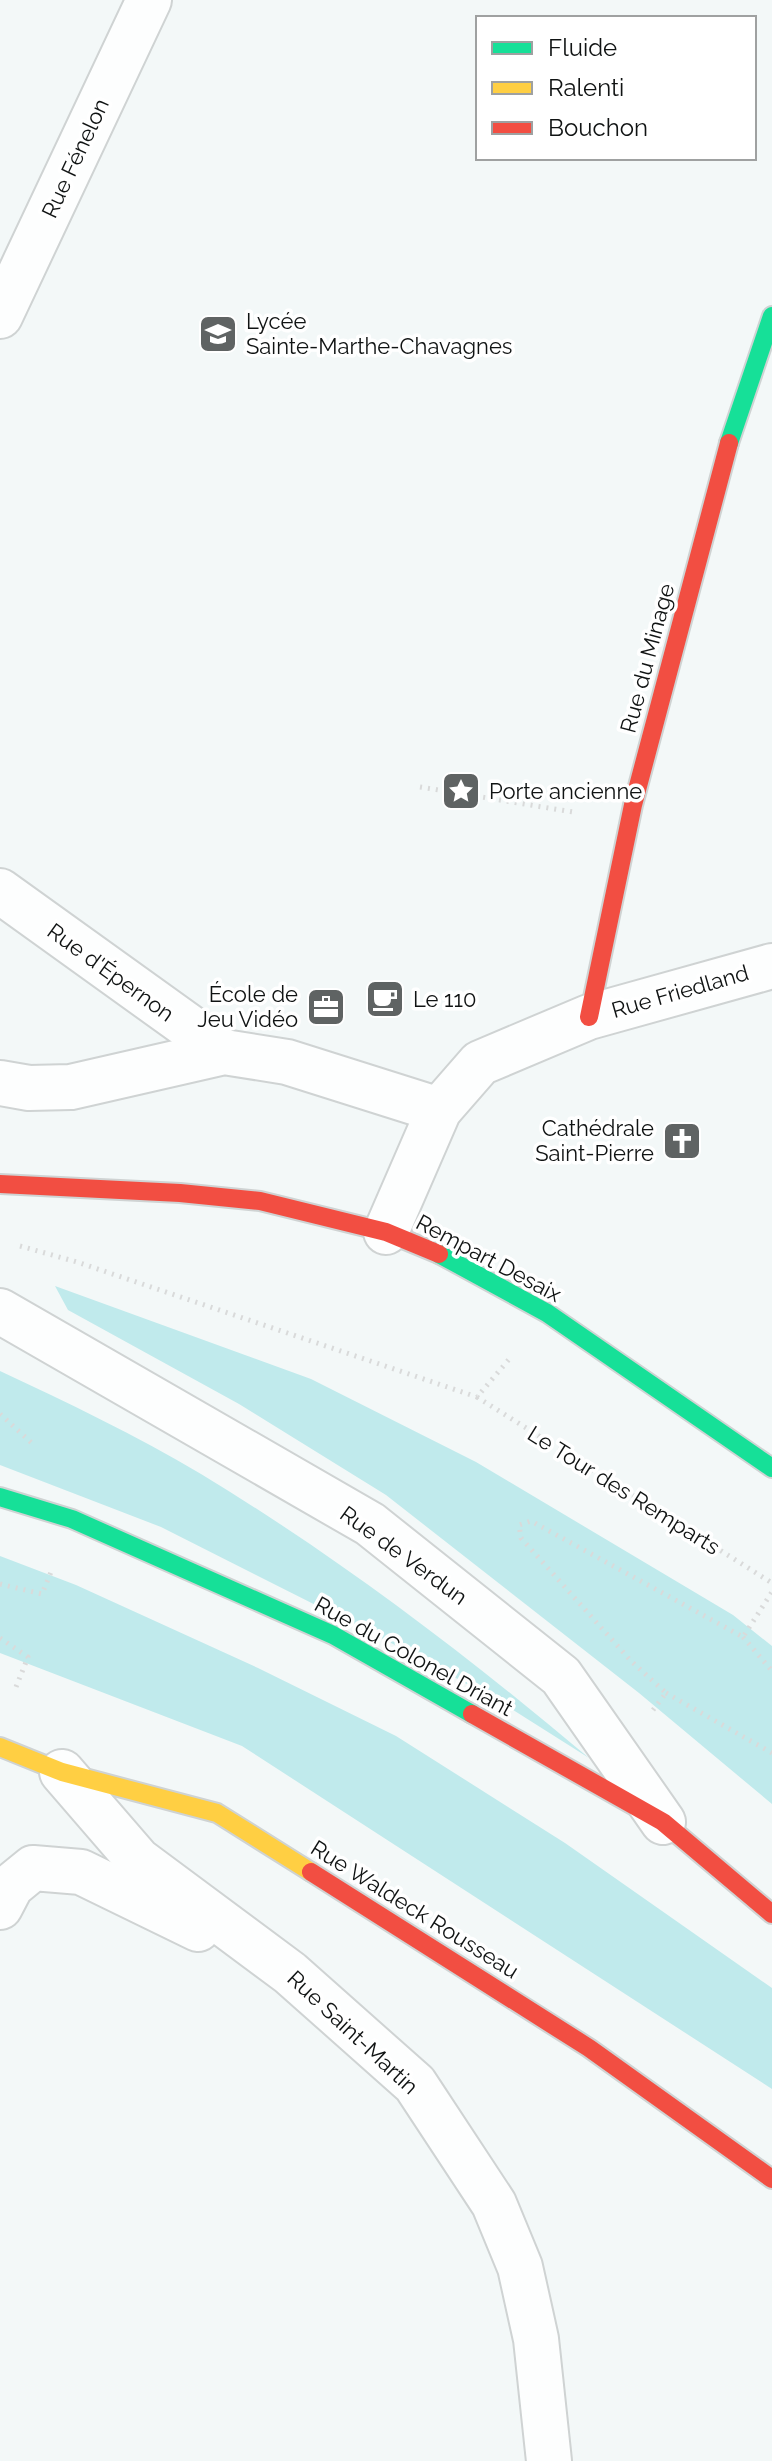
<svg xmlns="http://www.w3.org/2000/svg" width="772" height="2461" font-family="Raleway,sans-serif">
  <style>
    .green { fill: #c0eaec }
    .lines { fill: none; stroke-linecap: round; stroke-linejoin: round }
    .street-casing { stroke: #cfd3d3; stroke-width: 48 }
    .fast-casing { stroke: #cfd3d3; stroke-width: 22 }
    .slow-casing { stroke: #cfd3d3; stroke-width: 22 }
    .jam-casing { stroke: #cfd3d3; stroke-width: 22 }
    .path { stroke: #d9dada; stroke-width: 5; stroke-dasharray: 2 6; stroke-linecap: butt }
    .street { stroke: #fdfefe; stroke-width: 44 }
    .fast { stroke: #16e098; stroke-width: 18 }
    .slow { stroke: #ffcf43; stroke-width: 18 }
    .jam { stroke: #f24e42; stroke-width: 18 }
    .labels { text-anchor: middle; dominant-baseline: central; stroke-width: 7; stroke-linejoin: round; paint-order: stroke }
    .street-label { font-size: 22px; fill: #101313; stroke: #fff }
    .poi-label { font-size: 22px; fill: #101313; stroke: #fff; text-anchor: start }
  </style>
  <rect width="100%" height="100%" fill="#f3f8f8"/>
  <g class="green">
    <polygon points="55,1286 311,1379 476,1462 733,1615 772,1646 772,1804 639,1693 386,1495 239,1404 68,1310"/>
    <path d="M 0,1371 C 68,1403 136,1435 201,1474 C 338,1557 467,1655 589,1758 L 502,1703 L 393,1644 L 161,1527 L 0,1465 Z"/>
    <polygon points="0,1556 76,1585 258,1668 396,1736 565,1843 772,1988 772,2089 242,1746 0,1653"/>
  </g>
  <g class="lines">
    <g class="street-casing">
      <g id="street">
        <polyline points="0,316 149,0"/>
        <polyline points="0,891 224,1052"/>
        <polyline points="0,1083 29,1088 71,1087 224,1052 287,1062 439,1110"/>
        <polyline points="386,1232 439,1110 480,1063 589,1017 772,966"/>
        <polyline points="0,1311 370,1524 561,1676 663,1822"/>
        <polyline points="62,1772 138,1860 290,1973 415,2084 494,2204 520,2267 536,2339 549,2461"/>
        <polyline points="0,1907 11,1886 33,1868 81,1872 198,1929"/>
      </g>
    </g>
    <g class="fast-casing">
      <g id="fast">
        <polyline points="729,443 772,316"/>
        <polyline points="439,1254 547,1313 772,1468"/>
        <polyline points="0,1497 72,1519 333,1635 472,1714"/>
      </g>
    </g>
    <g class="slow-casing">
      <polyline id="slow" points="0,1747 62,1772 217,1813 311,1872"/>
    </g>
    <g class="jam-casing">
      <g id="jam">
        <polyline points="589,1017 633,805 729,443"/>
        <polyline points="0,1184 180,1193 260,1201 386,1232 439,1254"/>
        <polyline points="472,1714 663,1822 772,1914"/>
        <polyline points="311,1872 589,2048 772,2179"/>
      </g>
    </g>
    <g class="path">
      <polyline points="420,787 573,812"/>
      <polyline points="20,1246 77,1262 477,1397 511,1357"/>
      <polyline points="477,1397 772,1583"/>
      <polyline points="0,1414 35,1446"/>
      <polyline points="0,1584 42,1594 51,1572"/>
      <polyline points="743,1637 772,1671"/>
      <polyline points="0,1638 28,1657 14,1692"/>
      <polyline points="666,1693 772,1753"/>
      <polyline points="653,1710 666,1693 631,1661 521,1538 519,1525 531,1521 743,1637 772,1592"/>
    </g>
    <use href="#street" class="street"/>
    <use href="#fast" class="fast"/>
    <use href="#slow" class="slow"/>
    <use href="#jam" class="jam"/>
  </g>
  <defs>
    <g id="school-square" transform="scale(2)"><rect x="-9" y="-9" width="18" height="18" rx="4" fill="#5f6363" stroke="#fff"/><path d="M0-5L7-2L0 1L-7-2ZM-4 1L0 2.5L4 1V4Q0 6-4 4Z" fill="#fff"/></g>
    <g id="sight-square" transform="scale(2)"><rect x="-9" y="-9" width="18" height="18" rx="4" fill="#5f6363" stroke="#fff"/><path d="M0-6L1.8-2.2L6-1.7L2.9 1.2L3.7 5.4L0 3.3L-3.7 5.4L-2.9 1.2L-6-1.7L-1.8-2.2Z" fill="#fff"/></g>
    <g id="cafe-square" transform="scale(2)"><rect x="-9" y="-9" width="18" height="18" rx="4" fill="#5f6363" stroke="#fff"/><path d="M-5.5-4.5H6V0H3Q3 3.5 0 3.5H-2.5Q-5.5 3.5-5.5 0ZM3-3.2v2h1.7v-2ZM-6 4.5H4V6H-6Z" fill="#fff"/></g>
    <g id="office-square" transform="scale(2)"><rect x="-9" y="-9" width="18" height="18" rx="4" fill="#5f6363" stroke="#fff"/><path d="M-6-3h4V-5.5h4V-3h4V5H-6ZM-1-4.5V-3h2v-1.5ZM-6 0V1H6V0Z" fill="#fff"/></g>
    <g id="church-square" transform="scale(2)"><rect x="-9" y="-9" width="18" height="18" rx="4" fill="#5f6363" stroke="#fff"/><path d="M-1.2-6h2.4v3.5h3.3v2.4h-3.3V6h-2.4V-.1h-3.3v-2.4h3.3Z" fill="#fff"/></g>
  </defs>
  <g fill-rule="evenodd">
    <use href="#school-square" x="218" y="334"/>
    <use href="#sight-square" x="461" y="791"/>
    <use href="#cafe-square" x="385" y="999"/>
    <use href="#office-square" x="326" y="1007"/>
    <use href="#church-square" x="682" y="1141"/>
  </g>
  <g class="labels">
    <g class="street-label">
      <text transform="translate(75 158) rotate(-65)">Rue Fénelon</text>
      <text transform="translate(647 658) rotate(-75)">Rue du Minage</text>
      <text transform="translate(111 972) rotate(36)">Rue d'Épernon</text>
      <text transform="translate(680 991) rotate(-16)">Rue Friedland</text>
      <text transform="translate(489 1258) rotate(28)">Rempart Desaix</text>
      <text transform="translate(624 1490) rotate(32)">Le Tour des Remparts</text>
      <text transform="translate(404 1555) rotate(36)">Rue de Verdun</text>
      <text transform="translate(414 1656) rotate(29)">Rue du Colonel Driant</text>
      <text transform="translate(415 1909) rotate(32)">Rue Waldeck Rousseau</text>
      <text transform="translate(353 2032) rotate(43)">Rue Saint-Martin</text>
    </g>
    <g class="poi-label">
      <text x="246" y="321">Lycée<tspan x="246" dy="25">Sainte-Marthe-Chavagnes</tspan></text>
      <text x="489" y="791">Porte ancienne</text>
      <text x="298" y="994" text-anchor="end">École de<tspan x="298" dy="25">Jeu Vidéo</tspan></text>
      <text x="413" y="999">Le 110</text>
      <text x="654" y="1128" text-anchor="end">Cathédrale<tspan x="654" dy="25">Saint-Pierre</tspan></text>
    </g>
  </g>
  <rect x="476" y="16" width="280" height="144" fill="#ffffff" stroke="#9fa1a1" stroke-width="2"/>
  <rect x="492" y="42" width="40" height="12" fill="#16e098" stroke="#9fa1a1" stroke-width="2"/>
  <text x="548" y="56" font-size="24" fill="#101313">Fluide</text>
  <rect x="492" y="82" width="40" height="12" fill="#ffcf43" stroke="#9fa1a1" stroke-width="2"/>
  <text x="548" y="96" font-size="24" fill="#101313">Ralenti</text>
  <rect x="492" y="122" width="40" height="12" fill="#f24e42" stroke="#9fa1a1" stroke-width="2"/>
  <text x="548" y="136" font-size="24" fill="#101313">Bouchon</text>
</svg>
